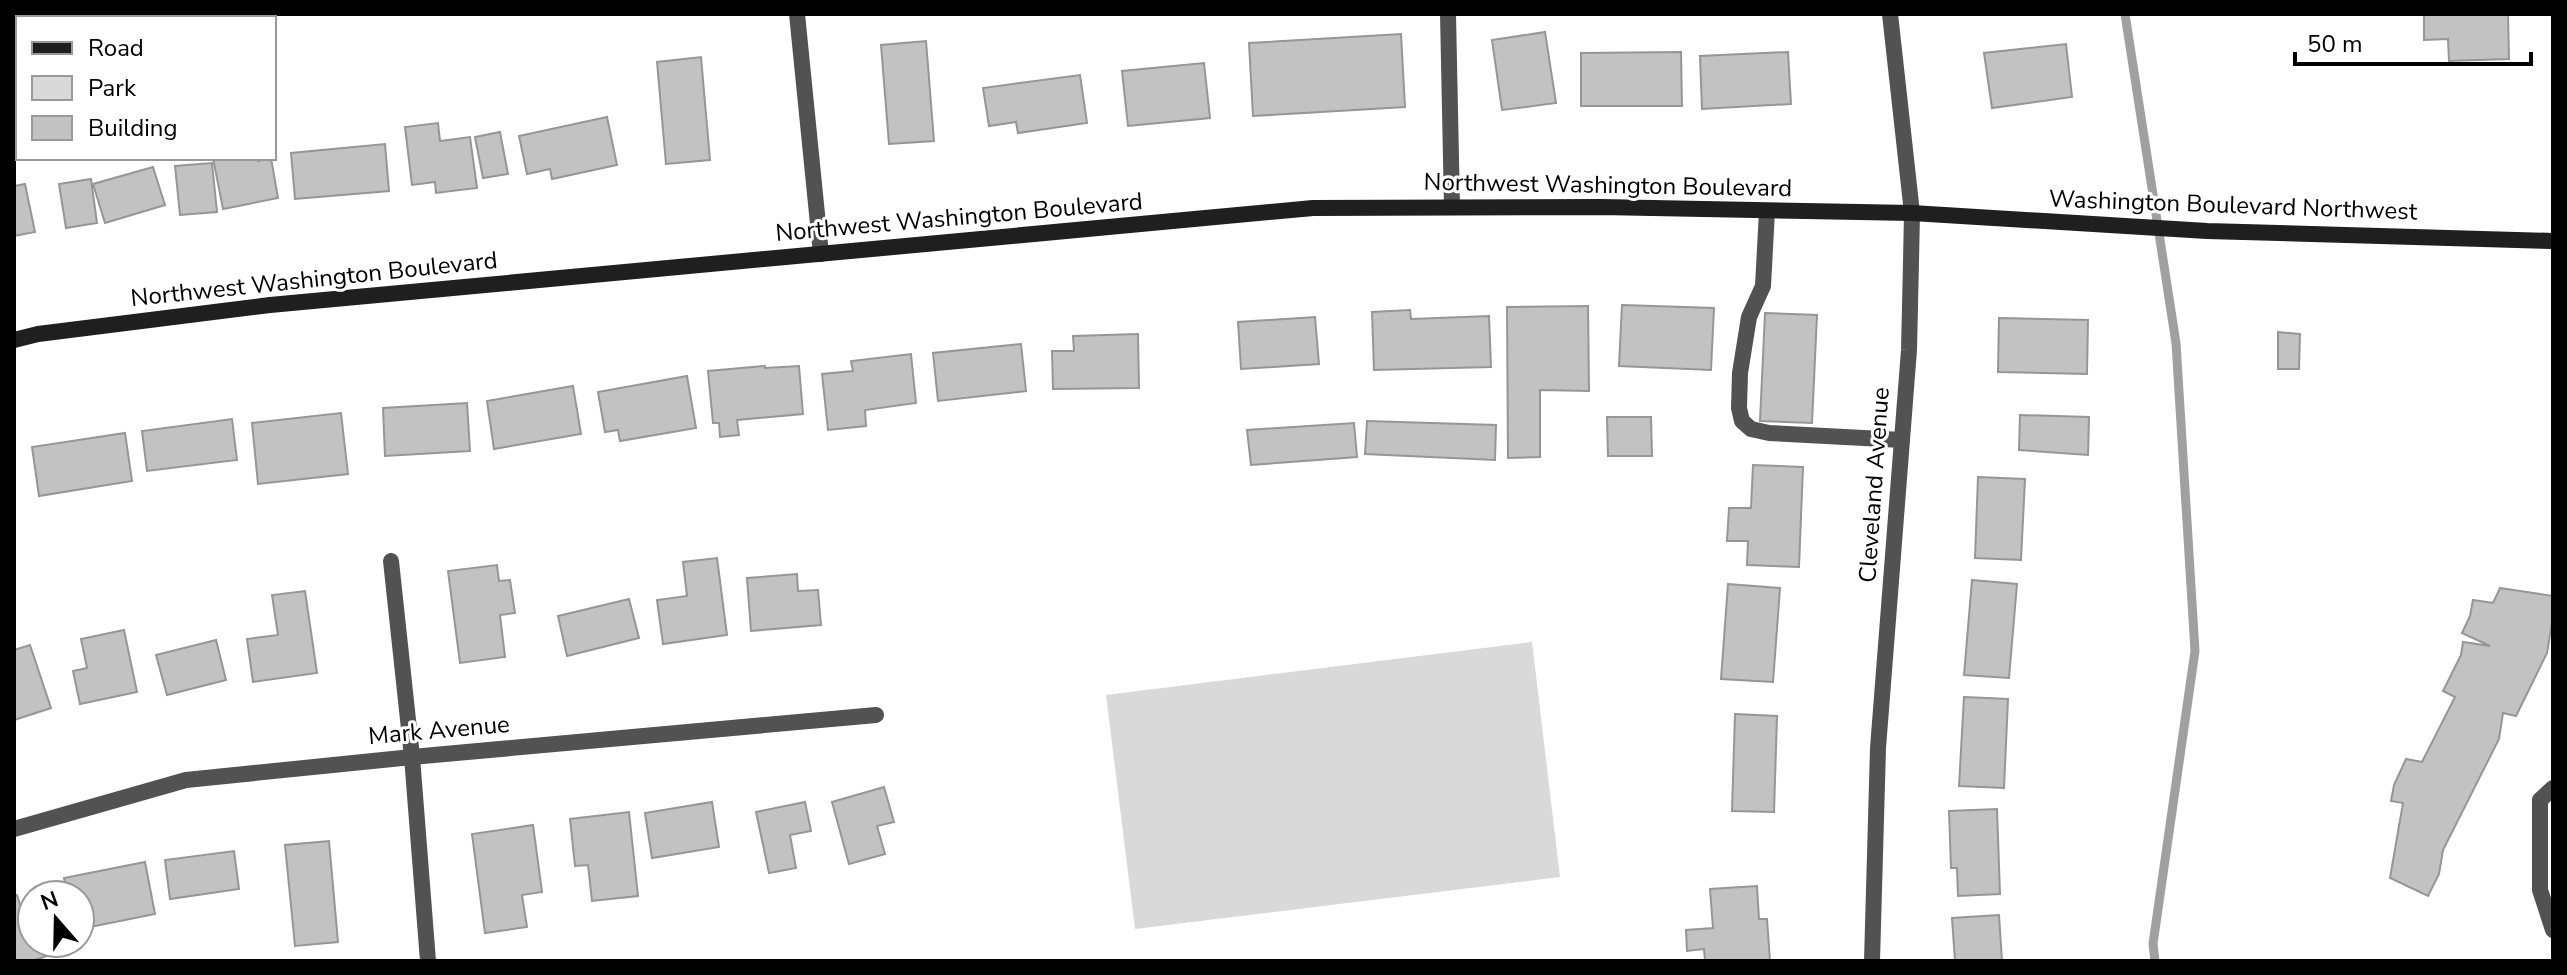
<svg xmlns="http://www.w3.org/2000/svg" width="2567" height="975" font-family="'Nunito Sans',sans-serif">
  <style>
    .green { fill: #d9d9d9 }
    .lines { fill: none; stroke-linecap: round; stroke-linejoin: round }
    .stream { stroke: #a0a0a0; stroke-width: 9 }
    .building { fill: #c2c2c2; stroke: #969696; stroke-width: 2 }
    .lane { stroke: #525252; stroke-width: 16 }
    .street { stroke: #525252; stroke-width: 16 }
    .secondary { stroke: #1f1f1f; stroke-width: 16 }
    .labels { text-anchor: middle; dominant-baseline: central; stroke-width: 6; stroke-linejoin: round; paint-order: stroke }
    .street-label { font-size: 24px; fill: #000; stroke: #fff }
  </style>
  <rect width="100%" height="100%" fill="#fff"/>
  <polygon class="green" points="1532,642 1560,877 1135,929 1106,695"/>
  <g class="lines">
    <polyline class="stream" points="2125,14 2176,343 2195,651 2153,944 2155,961"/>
  </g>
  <g class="building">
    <polygon points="2424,14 2508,14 2509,59 2449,61 2448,39 2424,40"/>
    <polygon points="1545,32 1556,103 1502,110 1492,40"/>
    <polygon points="1401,34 1405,107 1253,116 1249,43"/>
    <polygon points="926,41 934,141 889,144 881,45"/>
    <polygon points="2066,44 2072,97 1992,108 1984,53"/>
    <polygon points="1681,52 1682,106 1581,106 1581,53"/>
    <polygon points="1788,52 1791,104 1702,109 1700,56"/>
    <polygon points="701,57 710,160 666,164 657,62"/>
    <polygon points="1204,63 1210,118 1128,126 1122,71"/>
    <polygon points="1080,75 1087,123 1018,133 1016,122 989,126 983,88"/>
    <polygon points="607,117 617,165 552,179 550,169 527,174 519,136"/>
    <polygon points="438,123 440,141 470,137 477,188 436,193 435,182 412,185 405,127"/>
    <polygon points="500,132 508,174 483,178 475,137"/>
    <polygon points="385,144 389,191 295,199 291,153"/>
    <polygon points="213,158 258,158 258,161 271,158 278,198 223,209"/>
    <polygon points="212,163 217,212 180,215 175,166"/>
    <polygon points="153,167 165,205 105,223 93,184"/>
    <polygon points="91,179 97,223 66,228 59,184"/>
    <polygon points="25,184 35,232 14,236 14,186"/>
    <polygon points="1622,305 1714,308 1711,370 1619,366"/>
    <polygon points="1588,306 1589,391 1540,390 1540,457 1508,458 1507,307"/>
    <polygon points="1410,310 1411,319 1489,316 1491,367 1374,370 1372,312"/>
    <polygon points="1765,313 1817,315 1812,423 1760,421"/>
    <polygon points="1315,317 1319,364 1241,369 1238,322"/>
    <polygon points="1999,318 2088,320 2087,374 1998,372"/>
    <polygon points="2278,332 2300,334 2299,369 2278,369"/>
    <polygon points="1138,334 1139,388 1053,389 1052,351 1074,351 1073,336"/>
    <polygon points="1021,344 1026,391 938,401 933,353"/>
    <polygon points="911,354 916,403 865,410 866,426 828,430 822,374 853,371 851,361"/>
    <polygon points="765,366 765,368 799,366 803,414 737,420 739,435 720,437 719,423 713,423 708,371"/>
    <polygon points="687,376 696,428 620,441 618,430 605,432 598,392"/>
    <polygon points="573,386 581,434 494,449 487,401"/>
    <polygon points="467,403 470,451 385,456 383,408"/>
    <polygon points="341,413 348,474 258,484 252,423"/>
    <polygon points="2020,415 2089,417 2088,455 2019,450"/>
    <polygon points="1607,417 1651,417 1652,456 1608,456"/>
    <polygon points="232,419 237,460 147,471 142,431"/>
    <polygon points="1367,421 1496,425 1495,460 1365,454"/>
    <polygon points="1354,423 1357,457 1251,465 1247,430"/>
    <polygon points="125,433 132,481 39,496 32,447"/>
    <polygon points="1753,465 1803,467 1799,567 1747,565 1748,541 1727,541 1729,508 1751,508"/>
    <polygon points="1978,477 2025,479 2021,560 1975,558"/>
    <polygon points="717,558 727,635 663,644 657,600 687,596 683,562"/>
    <polygon points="497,565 499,581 510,580 515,613 500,615 505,657 460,663 448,571"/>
    <polygon points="797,574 798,591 818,590 821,625 751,631 747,578"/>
    <polygon points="1972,580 2017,584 2009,678 1964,675"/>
    <polygon points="1728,584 1780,588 1773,682 1721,679"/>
    <polygon points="2500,588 2553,596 2553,617 2547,653 2516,716 2503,713 2499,739 2443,850 2439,874 2428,896 2390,878 2403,803 2391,801 2394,785 2406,759 2422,762 2455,697 2443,691 2461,655 2463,642 2490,646 2462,633 2470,616 2473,600 2493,603"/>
    <polygon points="305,591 317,673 253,682 247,639 278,635 272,595"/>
    <polygon points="629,599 639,638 567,656 558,616"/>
    <polygon points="124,630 137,692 80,704 73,671 87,668 81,639"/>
    <polygon points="216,640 226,680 167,695 156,655"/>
    <polygon points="30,645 51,708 14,720 14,650"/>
    <polygon points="1964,697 2008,699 2004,788 1959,786"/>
    <polygon points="1735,714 1777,716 1774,812 1732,811"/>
    <polygon points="884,787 894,822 877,826 885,854 849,864 832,802"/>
    <polygon points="712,802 719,847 652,858 645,813"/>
    <polygon points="805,802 811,831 790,835 796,868 769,873 756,812"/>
    <polygon points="1997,809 2000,894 1958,896 1957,868 1951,868 1949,811"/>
    <polygon points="629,812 638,896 592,901 588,865 575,866 570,819"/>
    <polygon points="533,825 542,892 522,895 527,927 485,933 472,834"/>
    <polygon points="329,841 338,942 295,946 285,845"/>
    <polygon points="234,851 239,889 170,899 165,860"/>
    <polygon points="145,862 155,914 80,929 80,895 68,895 64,878"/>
    <polygon points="1757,886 1759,919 1767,919 1770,961 1705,961 1704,949 1687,951 1686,930 1713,928 1710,889"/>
    <polygon points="17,895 24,917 32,915 32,943 69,943 71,948 32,961 14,961 14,896"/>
    <polygon points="1999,915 2002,961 1955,961 1952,918"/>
  </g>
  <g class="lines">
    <g class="lane">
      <polyline points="1448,14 1452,207"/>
      <polyline points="1767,211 1763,286 1749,317 1740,373 1739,408 1742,421 1751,429 1769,433 1902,440"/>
    </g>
    <g class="street">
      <polyline points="797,14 821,254"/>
      <polyline points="391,561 412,757 428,961"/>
      <polyline points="2553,788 2540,800 2540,890 2553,930"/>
      <polyline points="14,829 186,780 412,757 876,715"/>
      <polyline points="1872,961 1878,748 1909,350 1911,262 1912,213 1890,14"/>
    </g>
    <polyline class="secondary" points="14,340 38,334 270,305 1313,208 1601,207 1912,213 2207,231 2553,241"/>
  </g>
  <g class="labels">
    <g class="street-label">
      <text transform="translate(1608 185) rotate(1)">Northwest Washington Boulevard</text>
      <text transform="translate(2233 205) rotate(2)">Washington Boulevard Northwest</text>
      <text transform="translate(959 217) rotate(-5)">Northwest Washington Boulevard</text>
      <text transform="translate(314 279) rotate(-6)">Northwest Washington Boulevard</text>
      <text transform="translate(1874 485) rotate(-86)">Cleveland Avenue</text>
      <text transform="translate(439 730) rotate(-5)">Mark Avenue</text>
    </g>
  </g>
  <rect width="2567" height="975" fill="none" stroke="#000000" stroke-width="32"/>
  <rect x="16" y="16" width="260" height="144" fill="#ffffff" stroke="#999999" stroke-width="2"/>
  <rect x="32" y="42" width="40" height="12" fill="#1f1f1f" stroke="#999999" stroke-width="2"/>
  <text x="88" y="56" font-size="24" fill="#000000">Road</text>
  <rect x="32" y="76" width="40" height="24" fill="#d9d9d9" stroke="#999999" stroke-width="2"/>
  <text x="88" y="96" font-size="24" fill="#000000">Park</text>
  <rect x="32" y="116" width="40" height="24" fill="#c2c2c2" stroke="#999999" stroke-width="2"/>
  <text x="88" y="136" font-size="24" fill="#000000">Building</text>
  <g transform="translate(56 919) rotate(340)"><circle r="38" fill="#ffffff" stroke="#999999" stroke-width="2"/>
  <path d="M0-6L14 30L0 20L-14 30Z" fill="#000000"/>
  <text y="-12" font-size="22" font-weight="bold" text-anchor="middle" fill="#000000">N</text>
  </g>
  <path d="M2295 52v12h236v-12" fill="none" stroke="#000000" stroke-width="4"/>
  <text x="2307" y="52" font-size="24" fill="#000000" stroke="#ffffff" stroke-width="6" paint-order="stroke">50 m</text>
</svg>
